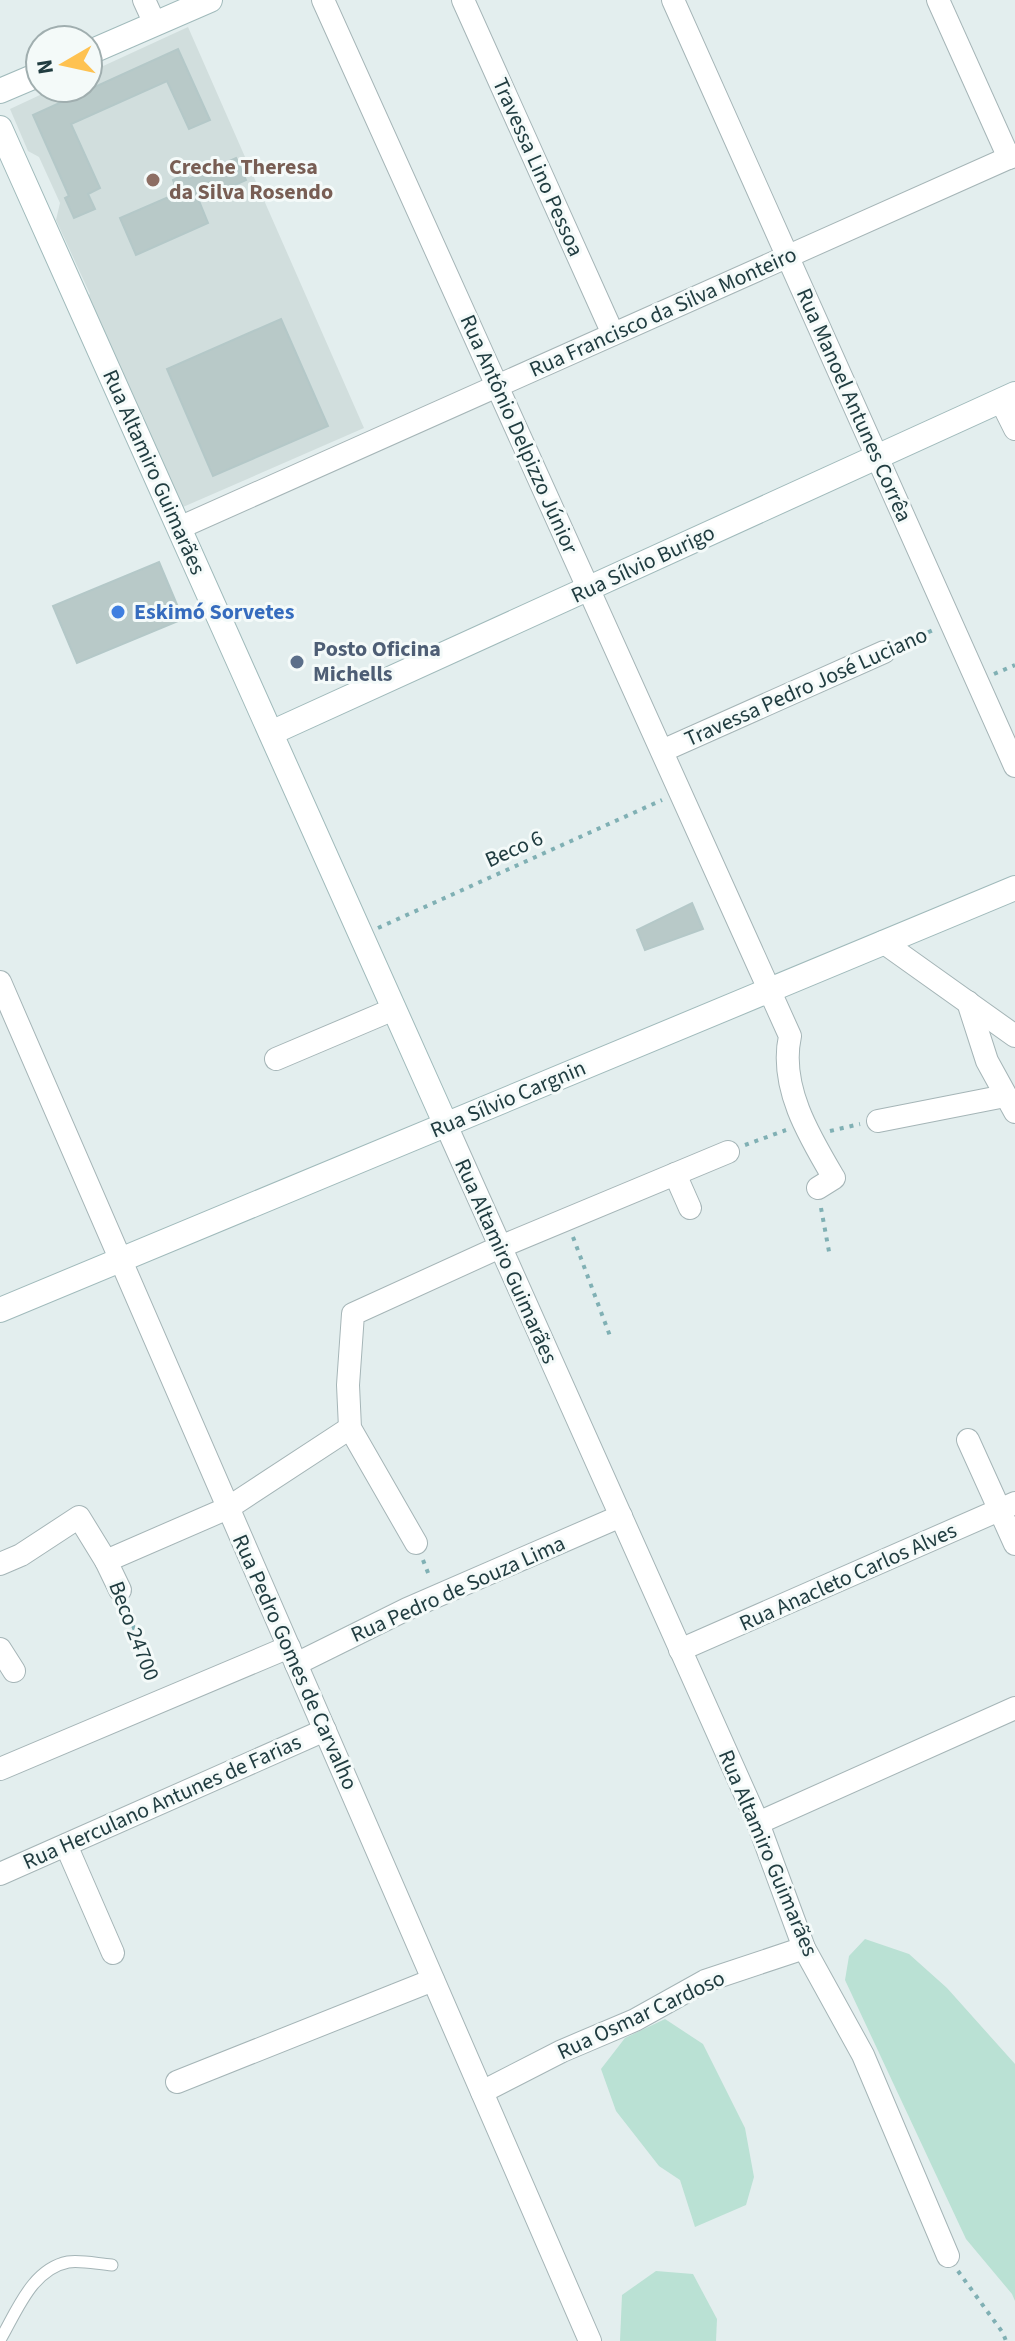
<svg xmlns="http://www.w3.org/2000/svg" width="1015" height="2341" font-family="'Source Sans 3',sans-serif">
  <style>
    .built { fill: #d1dedd }
    .green { fill: #bae1d4 }
    .building { fill: #b8c9c8; stroke: #b4c8c8; stroke-width: 2 }
    .lines { fill: none; stroke-linecap: round; stroke-linejoin: round }
    .lane-casing { stroke: #a5b5b7; stroke-width: 13 }
    .street-casing { stroke: #a5b5b7; stroke-width: 24 }
    .secondary-casing { stroke: #a0babb; stroke-width: 26 }
    .path { stroke: #80b0b4; stroke-width: 4; stroke-dasharray: 4 6; stroke-linecap: butt }
    .lane { stroke: #fff; stroke-width: 11 }
    .street { stroke: #fff; stroke-width: 22 }
    .secondary { stroke: #fff; stroke-width: 24 }
    .education-dot { fill: #8d6e63; stroke: #f4faf9; stroke-width: 3 }
    .shop-dot { fill: #3f7fe0; stroke: #f4faf9; stroke-width: 3 }
    .service-dot { fill: #5c6f8a; stroke: #f4faf9; stroke-width: 3 }
    .labels { text-anchor: middle; dominant-baseline: central; stroke-width: 6; stroke-linejoin: round; paint-order: stroke }
    .education-label { font-size: 22px; font-weight: bold; fill: #785e54; stroke: #f4faf9; text-anchor: start }
    .street-label { font-size: 22px; fill: #213d41; stroke: #f4faf9 }
    .shop-label { font-size: 22px; font-weight: bold; fill: #366cbe; stroke: #f4faf9; text-anchor: start }
    .service-label { font-size: 22px; font-weight: bold; fill: #4e5e75; stroke: #f4faf9; text-anchor: start }
  </style>
  <rect width="100%" height="100%" fill="#e3eeee"/>
  <polygon class="built" points="188,27 364,428 183,507 87,296 90,294 56,220 60,203 39,157 28,151 10,109 55,88 88,88 88,73"/>
  <g class="green">
    <polygon points="865,1939 909,1954 947,1988 1015,2064 1015,2301 1012,2294 966,2239 845,1980 849,1956"/>
    <polygon points="665,2019 703,2044 745,2128 754,2177 746,2205 695,2227 680,2180 659,2166 616,2111 601,2069 625,2038"/>
    <polygon points="656,2271 693,2274 717,2319 716,2341 620,2341 622,2295"/>
  </g>
  <g class="building">
    <polygon points="178,49 210,120 189,129 167,81 71,124 100,188 88,194 95,209 74,218 65,198 69,196 33,115"/>
    <polygon points="236,158 246,180 199,201 208,223 136,255 120,218 178,193 173,180 187,173 189,179"/>
    <polygon points="281,319 328,426 213,476 167,369"/>
    <polygon points="159,562 183,619 77,663 53,606"/>
    <polygon points="692,903 703,929 645,950 637,930"/>
  </g>
  <g class="lines">
    <g class="lane-casing">
      <path id="lane" d="M 0,2340 C 17,2311 32,2269 68,2262 C 81,2260 98,2264 112,2265"/>
    </g>
    <g class="street-casing">
      <g id="street">
        <polyline points="144,0 155,24"/>
        <path d="M 323,0 L 790,1036 C 779,1086 809,1136 834,1178 L 818,1188"/>
        <polyline points="463,0 613,334"/>
        <polyline points="673,0 1015,766"/>
        <polyline points="938,0 1009,158"/>
        <polyline points="1001,401 1015,429"/>
        <polyline points="179,528 1015,155"/>
        <polyline points="662,751 884,652"/>
        <polyline points="883,942 1015,1036"/>
        <polyline points="0,982 590,2341"/>
        <polyline points="968,1002 987,1061 1015,1112"/>
        <polyline points="276,1059 394,1009"/>
        <polyline points="878,1121 1005,1096"/>
        <polyline points="446,1125 758,1823 804,1948 863,2055 948,2256"/>
        <polyline points="675,1174 690,1208"/>
        <polyline points="968,1440 1015,1544"/>
        <polyline points="416,1543 350,1428 348,1385 353,1314 500,1247 728,1152"/>
        <polyline points="106,1561 120,1590"/>
        <polyline points="0,1564 21,1555 79,1517 106,1561 228,1508 350,1428"/>
        <polyline points="0,1649 14,1671"/>
        <polyline points="680,1650 1015,1503"/>
        <polyline points="296,1664 407,1609 621,1516"/>
        <polyline points="0,1769 289,1647"/>
        <polyline points="758,1823 1015,1708"/>
        <polyline points="66,1845 113,1953"/>
        <polyline points="0,1874 325,1730"/>
        <polyline points="177,2082 433,1980"/>
        <polyline points="482,2092 562,2051 635,2020 705,1981 804,1948"/>
      </g>
    </g>
    <g class="secondary-casing">
      <g id="secondary">
        <polyline points="88,53 210,0"/>
        <polyline points="0,91 40,74"/>
        <polyline points="0,128 446,1125"/>
        <polyline points="271,733 1015,394"/>
        <polyline points="0,1310 1015,888"/>
      </g>
    </g>
    <g class="path">
      <polyline points="901,645 933,630"/>
      <polyline points="994,674 1015,665"/>
      <polyline points="378,928 662,800"/>
      <polyline points="830,1131 860,1124"/>
      <polyline points="745,1145 786,1130"/>
      <polyline points="821,1208 830,1257"/>
      <polyline points="573,1237 610,1336"/>
      <polyline points="423,1560 430,1578"/>
      <polyline points="126,1607 154,1681"/>
      <polyline points="958,2271 1003,2333 1006,2341"/>
    </g>
    <use href="#lane" class="lane"/>
    <use href="#street" class="street"/>
    <use href="#secondary" class="secondary"/>
  </g>
  <circle class="education-dot" cx="153" cy="180" r="8"/>
  <circle class="shop-dot" cx="118" cy="612" r="8"/>
  <circle class="service-dot" cx="297" cy="662" r="8"/>
  <g class="labels">
    <g class="education-label">
      <text x="169" y="167">Creche Theresa<tspan x="169" dy="25">da Silva Rosendo</tspan></text>
    </g>
    <g class="street-label">
      <text transform="translate(538 167) rotate(66)">Travessa Lino Pessoa</text>
      <text transform="translate(663 312) rotate(-24)">Rua Francisco da Silva Monteiro</text>
      <text transform="translate(854 405) rotate(66)">Rua Manoel Antunes Corrêa</text>
      <text transform="translate(519 434) rotate(66)">Rua Antônio Delpizzo Júnior</text>
      <text transform="translate(154 472) rotate(66)">Rua Altamiro Guimarães</text>
      <text transform="translate(643 564) rotate(-25)">Rua Sílvio Burigo</text>
      <text transform="translate(806 687) rotate(-24)">Travessa Pedro José Luciano</text>
      <text transform="translate(514 849) rotate(-24)">Beco 6</text>
      <text transform="translate(508 1099) rotate(-23)">Rua Sílvio Cargnin</text>
      <text transform="translate(506 1261) rotate(66)">Rua Altamiro Guimarães</text>
      <text transform="translate(848 1577) rotate(-24)">Rua Anacleto Carlos Alves</text>
      <text transform="translate(458 1589) rotate(-24)">Rua Pedro de Souza Lima</text>
      <text transform="translate(134 1631) rotate(69)">Beco 24700</text>
      <text transform="translate(295 1662) rotate(66)">Rua Pedro Gomes de Carvalho</text>
      <text transform="translate(162 1802) rotate(-24)">Rua Herculano Antunes de Farias</text>
      <text transform="translate(768 1853) rotate(67)">Rua Altamiro Guimarães</text>
      <text transform="translate(641 2015) rotate(-25)">Rua Osmar Cardoso</text>
    </g>
    <g class="shop-label">
      <text x="134" y="612">Eskimó Sorvetes</text>
    </g>
    <g class="service-label">
      <text x="313" y="649">Posto Oficina<tspan x="313" dy="25">Michells</tspan></text>
    </g>
  </g>
  <g transform="translate(64 64) rotate(261)"><circle r="38" fill="#f4faf9" stroke="#a0aeaf" stroke-width="2"/>
  <path d="M0-6L14 30L0 20L-14 30Z" fill="#fec251"/>
  <text y="-12" font-size="22" font-weight="bold" text-anchor="middle" fill="#213d41">N</text>
  </g>
</svg>
